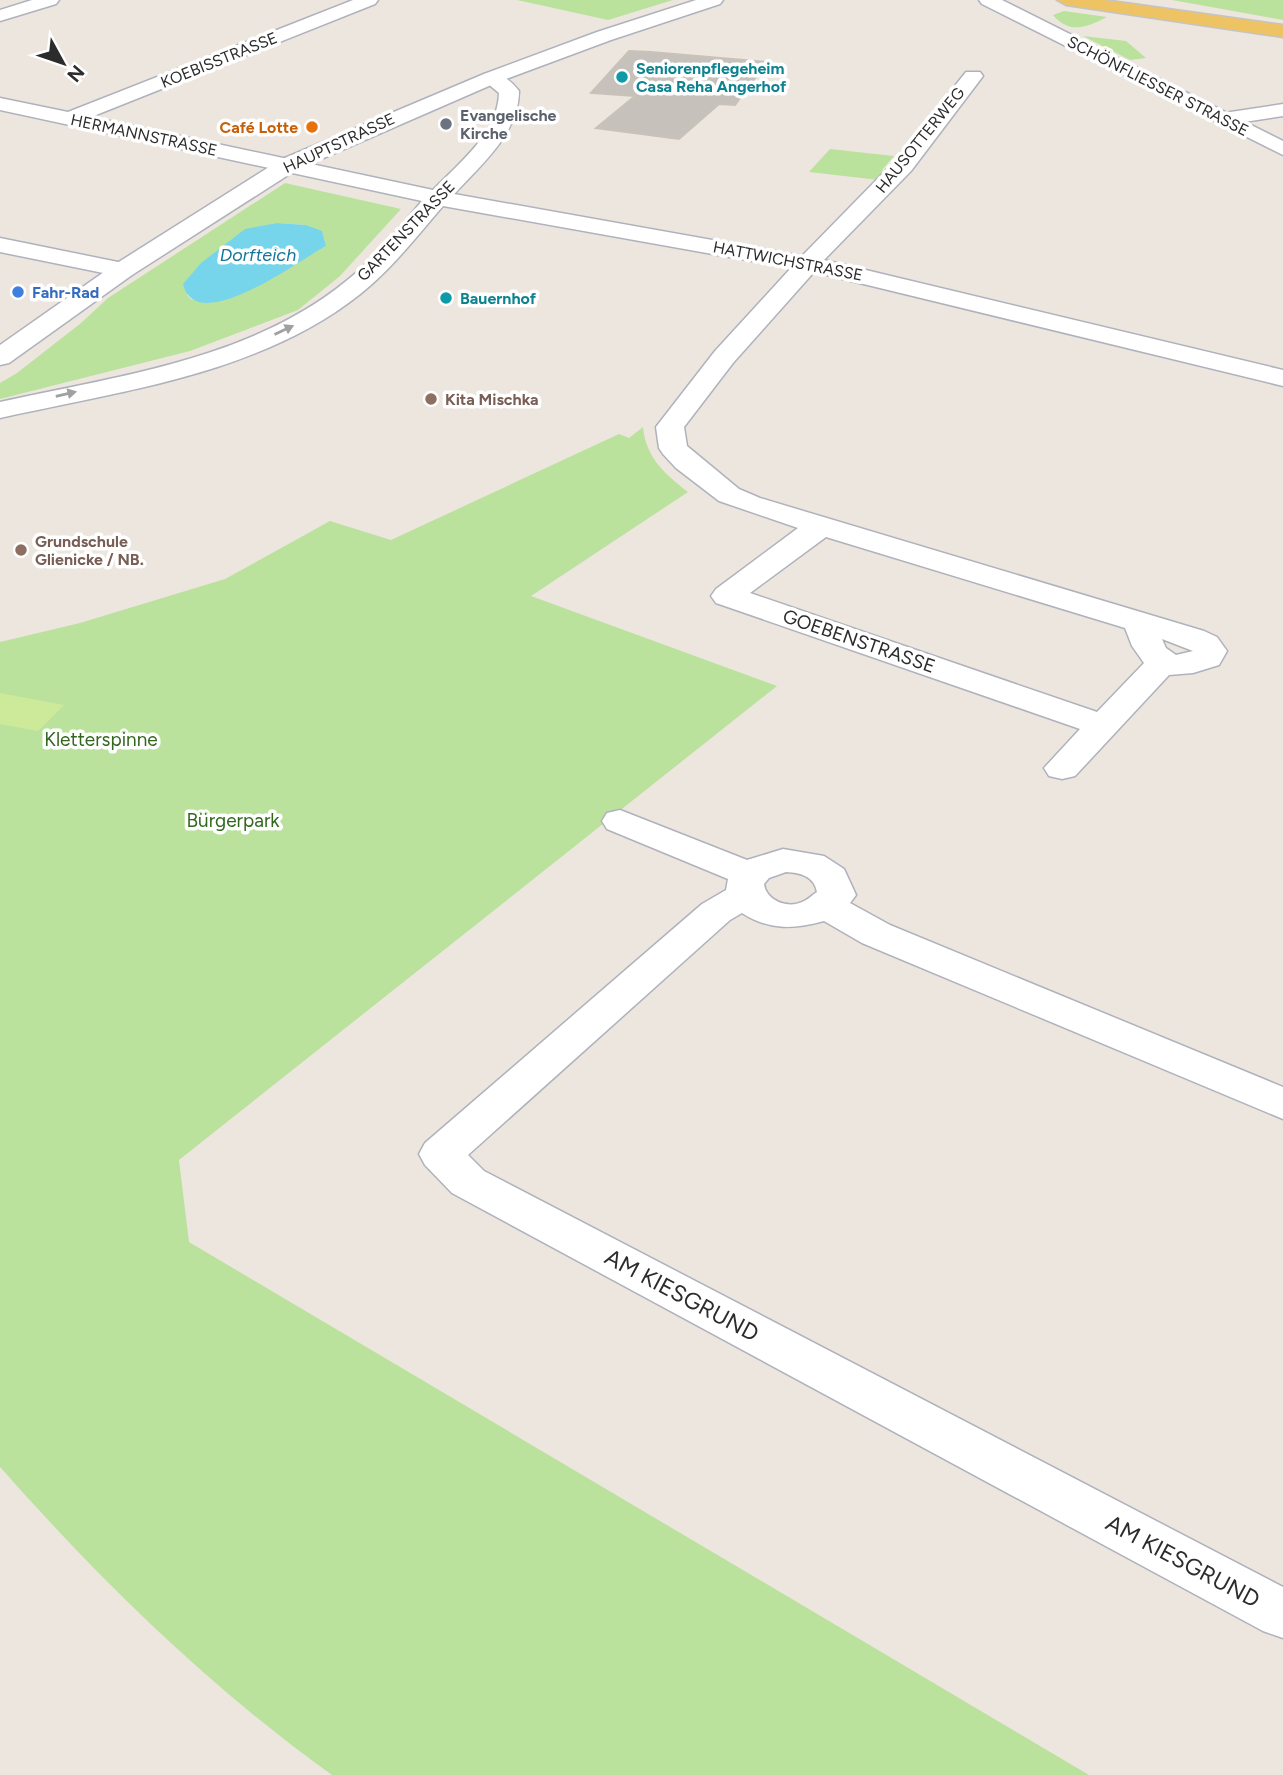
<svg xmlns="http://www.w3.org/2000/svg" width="1283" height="1775" font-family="Figtree,sans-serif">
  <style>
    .green { fill: #bae29d; fill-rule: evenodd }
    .pitch { fill: #cde99a }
    .water { fill: #76d4eb }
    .building { fill: #c6c1ba; stroke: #c9c2b8; stroke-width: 2 }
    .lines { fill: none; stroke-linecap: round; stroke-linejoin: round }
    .street-casing { stroke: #afb2bc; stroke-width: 3 }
    .secondary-casing { stroke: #afb2bc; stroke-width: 3 }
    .primary-casing { stroke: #c4c4c4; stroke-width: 3 }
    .street { fill: #fff; fill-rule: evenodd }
    .secondary { fill: #fff; fill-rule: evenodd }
    .primary { fill: #edc364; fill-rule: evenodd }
    .oneway { fill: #a0a0a0 }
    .culture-dot { fill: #0f9aa8; stroke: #fff; stroke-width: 2.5 }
    .worship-dot { fill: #6b7280; stroke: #fff; stroke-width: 2.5 }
    .food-dot { fill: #e8710a; stroke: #fff; stroke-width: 2.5 }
    .shop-dot { fill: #3f7fe0; stroke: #fff; stroke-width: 2.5 }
    .education-dot { fill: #8d6e63; stroke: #fff; stroke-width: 2.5 }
    .labels { text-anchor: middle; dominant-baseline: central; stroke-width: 7; stroke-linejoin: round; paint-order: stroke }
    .far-street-label { font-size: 16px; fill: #2c2c2c; stroke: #fff }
    .far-culture-label { font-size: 16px; font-weight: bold; fill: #0d838f; stroke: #fff; text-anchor: start }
    .far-worship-label { font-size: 16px; font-weight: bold; fill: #5b616d; stroke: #fff; text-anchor: start }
    .far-food-label { font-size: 16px; font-weight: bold; fill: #c56008; stroke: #fff; text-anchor: end }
    .far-shop-label { font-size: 16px; font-weight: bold; fill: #366cbe; stroke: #fff; text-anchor: start }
    .far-education-label { font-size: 16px; font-weight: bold; fill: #785e54; stroke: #fff; text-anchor: start }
    .far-water-label { font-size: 18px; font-style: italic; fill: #12759b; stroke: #fff }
    .street-label { font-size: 19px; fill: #2c2c2c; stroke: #fff }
    .park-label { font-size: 19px; fill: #32681d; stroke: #fff }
    .near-street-label { font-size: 23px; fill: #2c2c2c; stroke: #fff }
  </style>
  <rect width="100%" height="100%" fill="#ede6df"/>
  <g class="green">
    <polygon points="517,0 673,0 608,20"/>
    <polygon points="1172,0 1283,0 1283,20"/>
    <path d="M 1064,11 L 1107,17 C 1087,27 1070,35 1053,15 Z"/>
    <polygon points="1083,36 1126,41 1146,58 1130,60"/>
    <polygon points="830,149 894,156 882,170 887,172 879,180 809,172"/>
    <path d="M 285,183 L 401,209 L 340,276 L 298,310 L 190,351 L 0,399 L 0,383 L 17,373 L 81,323 L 108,298 ZM 277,223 L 306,225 L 322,232 L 326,246 L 209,303 L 191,299 L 187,295 L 245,230 Z"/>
    <path d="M 643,427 C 646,458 665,474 688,492 L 531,596 L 777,686 L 179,1160 L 189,1242 L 1089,1775 L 332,1775 C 209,1687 101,1581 0,1467 L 0,642 L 80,623 L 225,579 L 330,521 L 391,540 L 619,434 L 629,438 Z"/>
  </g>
  <polygon class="pitch" points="0,693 64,705 38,731 0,724"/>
  <path class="water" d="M 277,223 L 306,225 L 322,231 L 326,246 C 302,258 196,339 183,284 L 201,263 L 245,229 Z"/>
  <polygon class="building" points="629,51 651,52 767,62 735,105 719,104 679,139 596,128 635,96 591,93"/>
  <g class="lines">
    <g class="street-casing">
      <g id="street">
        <polygon points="32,0 59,0 56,4 0,21 0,10"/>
        <path d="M 353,0 L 378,0 L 375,4 L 91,117 L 433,190 C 459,163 498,133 499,93 L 481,78 L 484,74 C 497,70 511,80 519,91 C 519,133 481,165 454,194 L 802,256 L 895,161 L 966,72 L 980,72 L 983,76 L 980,80 L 911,171 L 824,260 L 1283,370 L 1283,386 L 814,272 L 733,363 L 684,427 L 687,446 L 739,489 L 760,498 L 1204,631 L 1217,637 L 1227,651 L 1219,665 L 1193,673 L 1169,675 L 1075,776 L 1062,779 L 1049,776 L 1044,768 L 1080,729 L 716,603 L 711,596 L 716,589 L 798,528 L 719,501 L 676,468 L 663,454 L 659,448 L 656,427 L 715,351 L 791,268 L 443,206 C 417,236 391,270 359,295 C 259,374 121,391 0,418 L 0,402 C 116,376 249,360 345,282 C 374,259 398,229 422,201 L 0,110 L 0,98 L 68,112 ZM 826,537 L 1125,628 L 1132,646 L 1144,663 L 1097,712 L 750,593 ZM 1162,639 L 1193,651 L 1176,655 L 1166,648 Z"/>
        <polygon points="1283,104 1283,116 1224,125 1217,123 1214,119 1217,115 1224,113"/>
        <polygon points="0,238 123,263 132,265 135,270 132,275 123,277 0,252"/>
        <path d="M 620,810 L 747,860 L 783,849 L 824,856 L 844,869 L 856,895 L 850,903 L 890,925 L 1283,1087 L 1283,1119 L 862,943 L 824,921 C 794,929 770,931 742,913 L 730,920 L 468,1155 L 484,1171 L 1283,1587 L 1283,1638 L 1263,1631 L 452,1193 L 425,1165 L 419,1154 L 425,1143 L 702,904 L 726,890 L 728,879 L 607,829 L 602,821 L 607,813 ZM 786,872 C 801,873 814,876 817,892 C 812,895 808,900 802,902 C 787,909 766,900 764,884 L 769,878 Z"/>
      </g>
    </g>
    <g class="secondary-casing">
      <g id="secondary">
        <polygon points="696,0 723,0 720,4 611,40 498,82 296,170 132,275 9,363 0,365 0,345 114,265 280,160 484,74 597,32"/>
        <polygon points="979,0 1002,0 1283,141 1283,155 982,4"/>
      </g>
    </g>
    <g class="primary-casing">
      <polygon id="primary" points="1057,0 1104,0 1283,25 1283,37 1066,5"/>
    </g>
    <use href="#street" class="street"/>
    <use href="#secondary" class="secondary"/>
    <use href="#primary" class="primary"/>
  </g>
  <defs><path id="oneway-solid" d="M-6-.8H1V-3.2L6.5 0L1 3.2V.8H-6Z" transform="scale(1.75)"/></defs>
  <g class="oneway">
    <use href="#oneway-solid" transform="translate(284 330) rotate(-25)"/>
    <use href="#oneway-solid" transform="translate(66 394) rotate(-13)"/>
  </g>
  <g class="culture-dot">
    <circle cx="622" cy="77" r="7"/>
    <circle cx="446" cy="298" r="7"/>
  </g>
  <circle class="worship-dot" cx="446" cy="124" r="7"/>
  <circle class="food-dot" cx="312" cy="127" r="7"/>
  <circle class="shop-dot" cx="18" cy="292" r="7"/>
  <g class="education-dot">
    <circle cx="431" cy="399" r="7"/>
    <circle cx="21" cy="550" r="7"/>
  </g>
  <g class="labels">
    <g class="far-street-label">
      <text transform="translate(219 60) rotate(-22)">KOEBISSTRASSE</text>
      <text transform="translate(1158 86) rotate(27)">SCHÖNFLIESSER STRASSE</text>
      <text transform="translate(144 135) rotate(12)">HERMANNSTRASSE</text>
      <text transform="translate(920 140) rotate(-51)">HAUSOTTERWEG</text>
      <text transform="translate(339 143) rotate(-25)">HAUPTSTRASSE</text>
      <text transform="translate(406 231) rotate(-46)">GARTENSTRASSE</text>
      <text transform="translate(788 261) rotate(11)">HATTWICHSTRASSE</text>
    </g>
    <g class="far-culture-label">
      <text x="636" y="68">Seniorenpflegeheim<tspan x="636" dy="18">Casa Reha Angerhof</tspan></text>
      <text x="460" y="298">Bauernhof</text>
    </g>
    <g class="far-worship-label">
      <text x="460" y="115">Evangelische<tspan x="460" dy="18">Kirche</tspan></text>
    </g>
    <g class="far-food-label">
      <text x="298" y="127">Café Lotte</text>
    </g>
    <g class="far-shop-label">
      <text x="32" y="292">Fahr-Rad</text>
    </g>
    <g class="far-education-label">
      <text x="445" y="399">Kita Mischka</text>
      <text x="35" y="541">Grundschule<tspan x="35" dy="18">Glienicke / NB.</tspan></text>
    </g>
    <g class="far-water-label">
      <text x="258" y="255">Dorfteich</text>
    </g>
    <g class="street-label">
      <text transform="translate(859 641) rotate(19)">GOEBENSTRASSE</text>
    </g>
    <g class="park-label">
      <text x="101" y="739">Kletterspinne</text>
      <text x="233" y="820">Bürgerpark</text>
    </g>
    <g class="near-street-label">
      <text transform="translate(682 1295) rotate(28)">AM KIESGRUND</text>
      <text transform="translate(1183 1561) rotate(28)">AM KIESGRUND</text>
    </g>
  </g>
  <g transform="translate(63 63) rotate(130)" stroke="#ffffff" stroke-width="5" paint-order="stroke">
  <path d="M0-5L12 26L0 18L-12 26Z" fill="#2c2c2c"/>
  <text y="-10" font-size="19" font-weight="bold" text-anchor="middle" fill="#2c2c2c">N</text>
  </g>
</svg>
